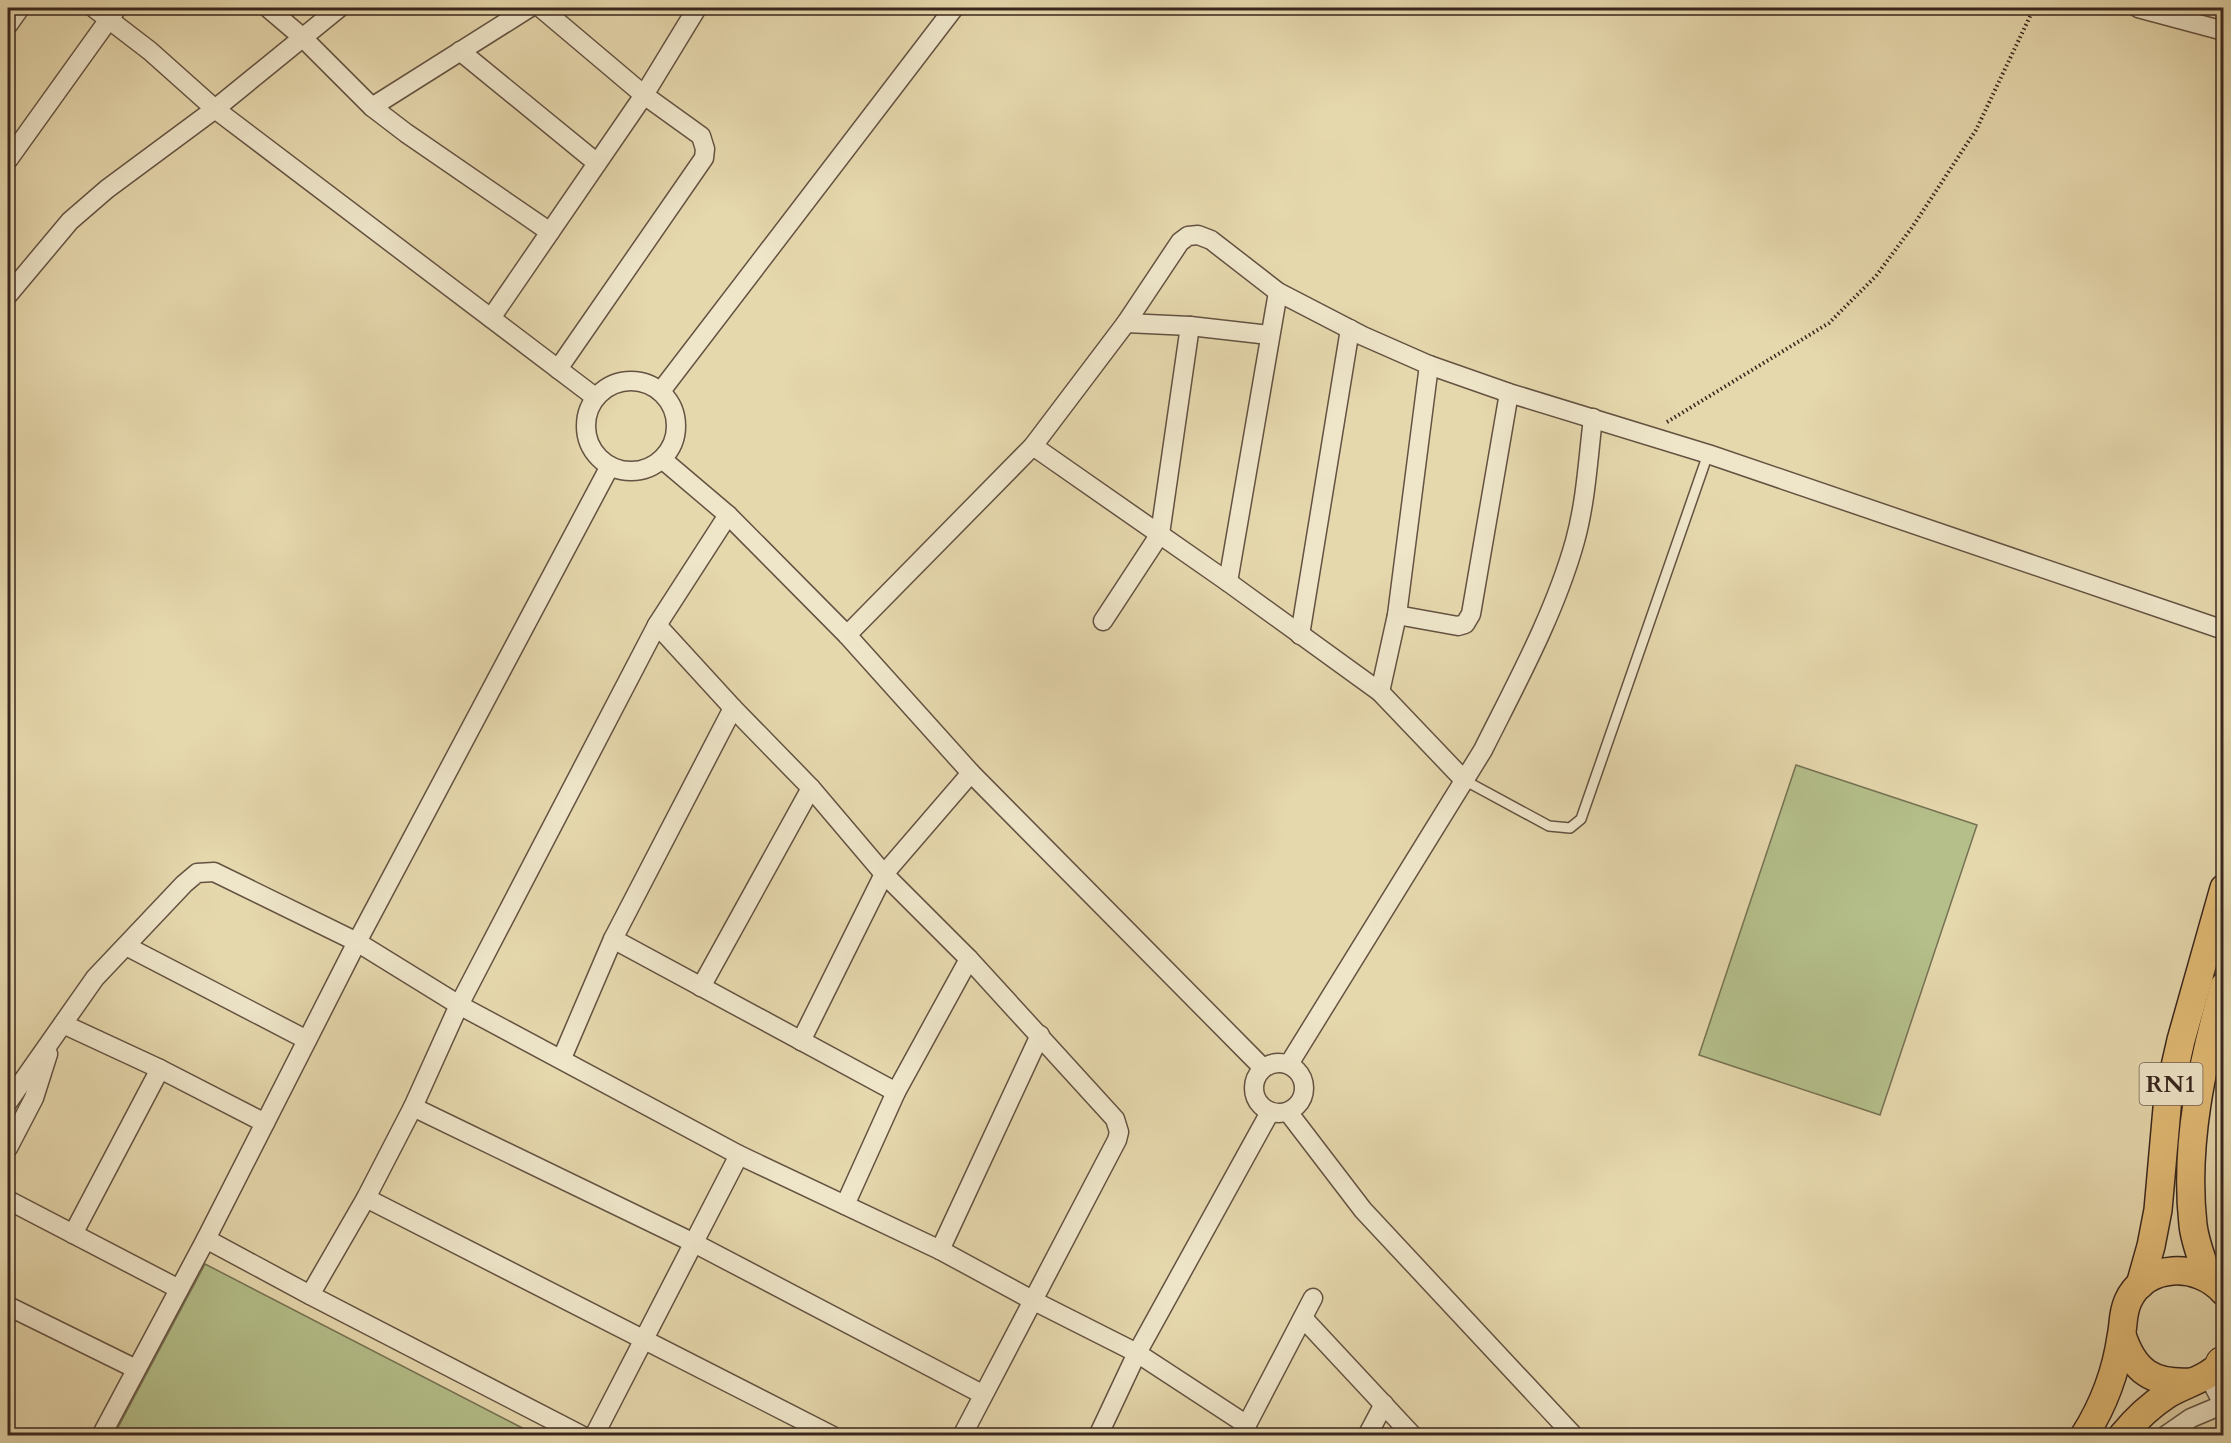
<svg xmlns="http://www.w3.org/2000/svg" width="2231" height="1443" font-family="Cardo,serif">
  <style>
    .green { fill: #b4bf8a; stroke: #767254; stroke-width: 1.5 }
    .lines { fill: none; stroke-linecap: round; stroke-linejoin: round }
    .lane-casing { stroke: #645242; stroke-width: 12 }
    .street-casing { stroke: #645242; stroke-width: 21 }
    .primary-casing { stroke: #38261e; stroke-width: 30 }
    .highway-casing { stroke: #38261e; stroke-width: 34 }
    .path { stroke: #38261e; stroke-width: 4; stroke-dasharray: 1.5 3; stroke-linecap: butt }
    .lane { stroke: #efe6ca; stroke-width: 9 }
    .street { stroke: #efe6ca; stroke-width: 18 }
    .primary { stroke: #e3bc76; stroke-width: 27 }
    .highway { stroke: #e3bc76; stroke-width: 32 }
    .labels { text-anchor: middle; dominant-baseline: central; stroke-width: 6; stroke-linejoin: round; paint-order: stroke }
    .shield { fill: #efe6ca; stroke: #6f6052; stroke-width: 1.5 }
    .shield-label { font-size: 24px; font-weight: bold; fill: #38261e }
  </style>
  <rect width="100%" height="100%" fill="#e6d8ad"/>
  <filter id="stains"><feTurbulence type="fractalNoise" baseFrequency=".00333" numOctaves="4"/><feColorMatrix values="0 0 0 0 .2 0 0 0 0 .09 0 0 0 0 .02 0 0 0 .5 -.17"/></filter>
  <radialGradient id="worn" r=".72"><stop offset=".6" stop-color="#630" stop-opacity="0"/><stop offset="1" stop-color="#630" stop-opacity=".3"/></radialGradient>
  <g class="green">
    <polygon points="1796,765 1977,825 1880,1115 1699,1055"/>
    <polygon points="205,1264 536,1435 114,1435"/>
  </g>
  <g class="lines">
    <g class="lane-casing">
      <polyline id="lane" points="1464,780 1549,826 1570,828 1581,819 1708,454"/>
    </g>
    <g class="street-casing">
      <g id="street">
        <polyline points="94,8 150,51 215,109 595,397"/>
        <polyline points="268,8 302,37 372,107 406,133 550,232"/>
        <polyline points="541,8 644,95 701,136 705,149 704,158 558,369"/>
        <polyline points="2138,8 2224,31"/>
        <polyline points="8,25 20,8"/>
        <polyline points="460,51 597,163"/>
        <polyline points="372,107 529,8"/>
        <polyline points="8,160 117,8"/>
        <polyline points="8,295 70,221 107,189 215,109 339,8"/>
        <polyline points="491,318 644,95 697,8"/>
        <polyline points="1126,323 1190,326 1269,335"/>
        <circle cx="631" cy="426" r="45"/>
        <polyline points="661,391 954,8"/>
        <polyline points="1033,446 1228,582 1380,692 1464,780"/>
        <polyline points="662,459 728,515 847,635 971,773 1263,1068"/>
        <polyline points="1228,582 1278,292"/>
        <polyline points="1397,615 1458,626 1465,624 1471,614 1509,393"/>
        <polyline points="1103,621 1160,534 1190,326"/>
        <polyline points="657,625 733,708 811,788 884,874 969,959 1115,1119 1119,1132 1117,1140 962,1436"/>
        <polyline points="847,635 1033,446 1126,323 1180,242 1188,236 1198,235 1211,240 1278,292 1363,336 1429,365 1509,393 1708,454 2224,630"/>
        <polyline points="1300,635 1350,329"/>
        <polyline points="1380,692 1397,615 1429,365"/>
        <polyline points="613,939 896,1092"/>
        <polyline points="126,946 307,1040"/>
        <polyline points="701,987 811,788"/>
        <polyline points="63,1024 160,1069 265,1123"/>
        <polyline points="801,1041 884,874 971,773"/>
        <polyline points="562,1058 613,939 733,708"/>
        <circle cx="1279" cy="1088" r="25"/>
        <path d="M 1289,1064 L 1483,750 C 1516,684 1555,613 1575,541 C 1586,501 1588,459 1593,418"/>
        <polyline points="8,1102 95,978 184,884 197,873 214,872 357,942 459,1005 739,1155 940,1250 1034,1301 1137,1353 1247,1425"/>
        <polyline points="413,1107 694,1243 982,1394"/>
        <polyline points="1288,1112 1363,1210 1574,1436"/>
        <polyline points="8,1148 34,1098 48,1054"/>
        <polyline points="366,1198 833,1436"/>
        <polyline points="8,1200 179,1289"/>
        <polyline points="845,1205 896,1092 969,959"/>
        <polyline points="73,1234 160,1069"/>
        <polyline points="206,1239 310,1295 583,1436"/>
        <polyline points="940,1250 1040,1035"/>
        <polyline points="310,1295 366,1198 413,1107 459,1005 657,625 728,515"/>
        <polyline points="8,1306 136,1369"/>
        <polyline points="1303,1318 1413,1436"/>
        <polyline points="2208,1375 2224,1406"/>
        <polyline points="1242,1434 1313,1298"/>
        <polyline points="101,1436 206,1239 357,942 610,466"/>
        <polyline points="594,1436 739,1155"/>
        <polyline points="1098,1436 1137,1353 1270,1112"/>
        <polyline points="1367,1436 1384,1404"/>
        <polyline points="2165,1436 2191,1418 2222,1405"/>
      </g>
    </g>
    <g class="primary-casing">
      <g id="primary">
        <path d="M 2208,1278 C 2203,1261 2195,1243 2193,1225 C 2184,1144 2202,1064 2224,986"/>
        <polyline points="2140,1285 2151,1246 2158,1210 2168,1097 2181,1040 2224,888"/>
        <path d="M 2122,1335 C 2134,1372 2153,1384 2191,1382"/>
        <path d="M 2084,1436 C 2103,1406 2116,1372 2121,1337 C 2124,1324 2122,1314 2128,1301 C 2145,1263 2198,1262 2224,1292"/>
        <path d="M 2122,1436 C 2135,1420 2151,1405 2168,1394 C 2186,1383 2209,1379 2224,1361"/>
      </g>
    </g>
    <g class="highway-casing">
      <polyline id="highway" points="2222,1363 2224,1363"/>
    </g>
    <polyline class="path" points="1667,422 1829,323 1876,276 1913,226 1976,130 2034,8"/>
    <use href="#lane" class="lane"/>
    <use href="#street" class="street"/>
    <use href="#primary" class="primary"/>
    <use href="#highway" class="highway"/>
  </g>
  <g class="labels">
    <rect class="shield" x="2139.5" y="1063" width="63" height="42" rx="4.5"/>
    <g class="shield-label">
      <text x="2171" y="1084">RN1</text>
    </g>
  </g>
  <rect width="2231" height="1443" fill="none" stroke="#e6d8ad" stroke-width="30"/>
  <rect x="9" y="9" width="2213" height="1425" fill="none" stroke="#38261e" stroke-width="3"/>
  <rect x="15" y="15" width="2201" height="1413" fill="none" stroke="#38261e" stroke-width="1.5"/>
  <rect width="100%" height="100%" filter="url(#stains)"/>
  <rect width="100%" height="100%" fill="url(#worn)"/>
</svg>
